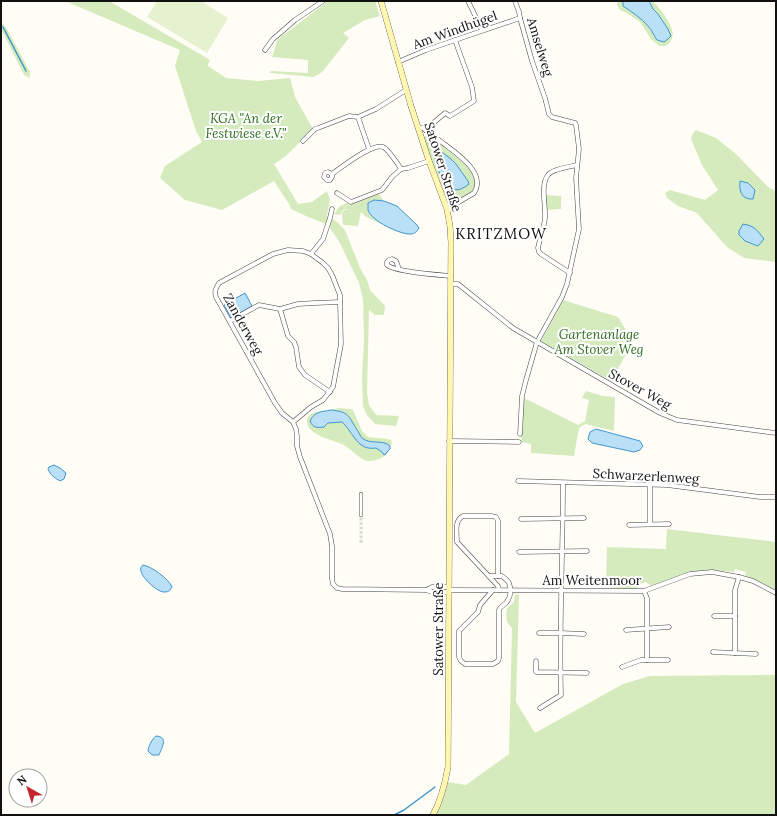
<svg xmlns="http://www.w3.org/2000/svg" width="777" height="816" font-family="Lora,serif">
  <style>
    .green { fill: #d5ebbd; fill-rule: evenodd }
    .pitch { fill: #e6f2cf }
    .water { fill: #b9e0f7; stroke: #3f96cf }
    .lines { fill: none; stroke-linecap: round; stroke-linejoin: round }
    .stream { stroke: #3f96cf; stroke-width: 1.5 }
    .pedestrian-tunnel { stroke: #dbdad3; stroke-width: 3; stroke-dasharray: 3 1.5; stroke-linecap: butt }
    .pedestrian-casing { stroke: #444; stroke-width: 4 }
    .minor-casing { stroke: #444; stroke-width: 5 }
    .secondary-casing { stroke: #333; stroke-width: 6 }
    .pedestrian { stroke: #fff; stroke-width: 3 }
    .minor { stroke: #fff; stroke-width: 4 }
    .secondary { stroke: #fff6b0; stroke-width: 5.5 }
    .labels { text-anchor: middle; dominant-baseline: central; stroke-width: 4; stroke-linejoin: round; paint-order: stroke }
    .street-label { font-size: 13px; fill: #111; stroke: #fff }
    .park-label { font-size: 13px; font-style: italic; fill: #2f6b1f; stroke: #fff }
    .quarter-label { font-size: 15px; letter-spacing: 1px; fill: #111; stroke: #fff }
  </style>
  <rect width="100%" height="100%" fill="#fffdf5"/>
  <g class="green">
    <polygon points="65,1 109,1 210,60 208,64 208,66 226,78 258,81 290,78 295,97 313,129 286,156 274,164 298,204 312,202 327,191 330,200 327,216 336,221 345,230 361,270 367,280 370,290 385,306 384,315 375,315 369,310 367,393 369,405 376,415 399,416 396,426 375,424 367,415 363,406 362,377 364,340 363,299 359,283 340,243 328,225 306,216 291,209 289,204 274,181 222,210 185,200 160,178 165,166 202,142 196,131 175,66 180,50"/>
    <polygon points="328,1 375,1 380,16 365,20 343,33 349,38 323,71 319,74 313,77 270,73 271,71 308,73 308,60 272,57 274,51 277,40"/>
    <path d="M 618,1 L 653,1 C 660,9 680,31 670,42 C 669,44 667,45 665,46 L 659,46 L 651,39 L 640,22 L 628,14 L 620,10 L 617,5 Z"/>
    <polygon points="3,24 7,29 30,72 30,78 24,75 2,31 1,25"/>
    <polygon points="696,130 716,138 736,154 768,187 776,191 776,262 744,258 727,247 697,213 678,206 667,198 665,193 670,190 705,200 718,190 702,165 691,139 693,133"/>
    <path d="M 425,136 C 439,138 470,163 474,177 C 476,183 475,186 473,192 L 450,204 L 448,204 L 431,160 L 424,137 ZM 435,158 L 451,159 L 456,164 L 468,181 L 469,184 L 444,183 L 441,177 Z"/>
    <polygon points="379,194 384,201 374,200 370,214 382,224 366,217 361,212 358,226 343,225 342,214 344,210 348,209 344,209 340,215 334,214 340,206 347,203 354,203 375,195"/>
    <polygon points="544,195 561,196 561,209 545,210"/>
    <polygon points="563,300 618,317 633,342 611,381 541,341"/>
    <polygon points="586,391 603,396 615,397 614,431 585,424 579,428 574,456 531,453 531,444 521,442 524,398 578,425 585,421 589,400 582,398"/>
    <path d="M 339,408 L 351,409 L 353,410 L 362,431 L 368,437 L 388,439 L 391,440 L 392,444 L 390,446 C 390,456 376,462 367,461 C 363,461 349,448 344,445 C 333,440 319,438 310,429 C 307,426 307,422 307,418 L 312,413 L 331,410 Z"/>
    <path d="M 667,529 L 776,542 L 776,591 L 754,579 L 745,576 L 746,572 L 735,569 L 734,572 L 712,570 L 689,572 L 651,586 L 646,582 C 641,583 638,585 637,589 L 606,587 L 607,547 L 666,549 Z"/>
    <path d="M 519,594 L 516,702 L 535,733 L 623,684 L 650,676 L 776,675 L 776,815 L 436,815 L 445,793 L 448,782 L 466,785 L 509,754 L 512,628 C 505,621 506,618 507,608 L 514,602 L 515,595 Z"/>
  </g>
  <polygon class="pitch" points="157,1 201,1 228,18 207,53 147,17"/>
  <g class="water">
    <path d="M 623,1 L 649,1 L 653,9 L 658,14 L 668,29 L 671,36 L 668,39 L 664,42 L 657,40 C 654,36 652,30 648,26 C 641,18 632,12 623,6 Z"/>
    <path d="M 439,150 L 451,159 L 456,164 L 468,181 L 469,184 C 466,187 464,187 461,189 C 445,195 434,164 435,152 Z"/>
    <path d="M 740,181 L 748,183 L 755,190 L 753,199 C 741,200 739,190 740,181 Z"/>
    <path d="M 374,200 L 384,201 L 397,206 L 417,225 L 419,228 C 417,231 415,234 411,234 C 401,235 371,221 368,210 C 368,209 368,204 368,203 Z"/>
    <path d="M 743,224 C 755,226 757,230 764,239 L 758,246 L 745,241 L 739,235 L 739,231 Z"/>
    <polygon points="245,293 252,306 231,318 224,305"/>
    <path d="M 331,410 C 349,412 348,415 357,430 C 359,432 360,436 362,438 C 370,445 383,439 390,446 L 390,449 L 387,452 L 386,454 L 384,455 L 382,452 L 376,448 C 357,451 354,433 342,422 L 328,423 L 324,427 C 317,428 313,428 310,421 C 315,411 321,412 331,410 Z"/>
    <polygon points="596,429 640,441 643,446 640,450 634,452 592,443 588,439 590,432"/>
    <path d="M 54,465 L 60,468 L 66,473 L 64,479 L 60,481 C 55,478 50,475 48,469 L 49,467 Z"/>
    <path d="M 143,565 C 151,566 169,579 172,587 C 170,590 169,592 165,592 C 158,593 142,578 141,571 C 140,568 141,567 143,565 Z"/>
    <path d="M 156,736 C 169,737 162,747 159,755 L 152,755 L 148,751 C 148,747 152,739 156,736 Z"/>
  </g>
  <g class="lines">
    <g class="stream">
      <polyline points="3,27 26,71"/>
      <polyline points="394,815 404,810 435,787"/>
    </g>
    <polyline class="pedestrian-tunnel" points="361,543 361,515"/>
    <g class="pedestrian-casing">
      <polyline id="pedestrian" points="361,515 361,494"/>
    </g>
    <g class="minor-casing">
      <g id="minor">
        <polyline points="468,1 482,30"/>
        <polyline points="515,1 519,12 520,18 532,61 545,98 549,114 552,117 575,123 576,125 579,149 576,178 579,229 567,284 562,297 537,342 526,380 522,396 520,434"/>
        <polyline points="265,50 273,39 279,34 295,20 323,1"/>
        <polyline points="398,62 426,50 520,18"/>
        <polyline points="358,117 369,149"/>
        <path d="M 418,127 L 423,128 C 429,133 436,138 443,143 C 456,153 487,173 474,193 L 447,209"/>
        <polyline points="425,130 445,113 450,116 474,101 472,87 455,40"/>
        <polyline points="303,141 315,129 318,128 349,116 358,117 376,109 406,90"/>
        <path d="M 332,174 L 328,172 L 325,173 L 324,177 L 327,180 L 330,180 L 332,177 L 332,174 C 342,167 372,143 383,147 C 389,150 397,163 401,169 L 408,168 L 429,161"/>
        <polyline points="337,193 351,202 382,190 392,177 401,169"/>
        <polyline points="311,254 323,239 330,218 332,209"/>
        <path d="M 399,269 L 396,261 L 392,259 L 389,260 L 387,262 L 387,265 C 395,272 439,275 451,276"/>
        <path d="M 570,273 L 541,254 L 539,252 L 538,248 C 540,238 544,228 545,218 C 546,206 540,185 548,175 C 552,169 569,167 577,165"/>
        <polyline points="451,284 458,284 513,328 660,413 677,420 776,433"/>
        <polyline points="280,309 288,336 294,342 296,347 299,367 305,375 330,392"/>
        <polyline points="230,321 259,305 280,309 298,304 315,303 340,302"/>
        <path d="M 293,422 L 311,407 L 323,400 L 333,387 L 341,344 L 340,302 L 340,295 L 332,275 L 328,268 L 323,263 L 311,254 L 303,251 L 288,250 L 273,254 L 219,283 C 216,288 214,291 216,297 L 275,403 L 282,413 L 293,422 L 296,429 L 297,436 L 297,446 L 300,457 L 330,534 L 332,546 L 332,579 L 333,584 L 337,588 L 342,589 L 426,590 L 432,592 L 449,592"/>
        <polyline points="449,441 519,442"/>
        <polyline points="518,481 667,485 760,497 776,497"/>
        <polyline points="650,484 650,524"/>
        <polyline points="521,519 584,518"/>
        <polyline points="629,525 669,524"/>
        <polyline points="519,552 587,551"/>
        <path d="M 489,576 L 502,576 C 504,578 508,580 509,583 C 511,588 511,596 508,600 C 506,605 501,605 499,610 L 499,658 L 498,661 L 493,664 L 465,664 L 461,661 L 459,657 L 459,631 L 478,612 L 480,605 L 493,590"/>
        <path d="M 498,576 L 498,521 L 496,517 L 491,516 L 463,516 C 454,521 457,532 457,542 L 498,586 L 499,590"/>
        <polyline points="427,590 432,587 449,587"/>
        <polyline points="449,590 644,591 690,574 712,572 739,577 753,581 776,593"/>
        <polyline points="644,591 647,598 647,660"/>
        <polyline points="714,616 735,616"/>
        <polyline points="626,630 669,627"/>
        <polyline points="539,633 561,633 584,634"/>
        <polyline points="713,652 756,654"/>
        <polyline points="735,653 735,590 739,577"/>
        <polyline points="536,661 536,672 587,673"/>
        <polyline points="622,667 641,660 668,660"/>
        <path d="M 540,708 L 561,695 C 559,625 563,554 563,483"/>
      </g>
    </g>
    <g class="secondary-casing">
      <path id="secondary" d="M 381,1 L 411,106 L 429,161 L 447,209 L 450,226 L 451,242 L 448,767 C 445,784 441,800 433,815"/>
    </g>
    <use href="#pedestrian" class="pedestrian"/>
    <use href="#minor" class="minor"/>
    <use href="#secondary" class="secondary"/>
  </g>
  <g class="labels">
    <g class="street-label">
      <text transform="translate(455 30) rotate(-20)">Am Windhügel</text>
      <text transform="translate(540 47) rotate(73)">Amselweg</text>
      <text transform="translate(443 167) rotate(72)">Satower Straße</text>
      <text transform="translate(243 324) rotate(61)">Zanderweg</text>
      <text transform="translate(640 389) rotate(29)">Stover Weg</text>
      <text transform="translate(646 476) rotate(3)">Schwarzerlenweg</text>
      <text x="592" y="580">Am Weitenmoor</text>
      <text transform="translate(438 629) rotate(-90)">Satower Straße</text>
    </g>
    <g class="park-label">
      <text x="246" y="118">KGA "An der<tspan x="246" dy="15">Festwiese e.V."</tspan></text>
      <text x="599" y="334">Gartenanlage<tspan x="599" dy="15">Am Stover Weg</tspan></text>
    </g>
    <g class="quarter-label">
      <text x="501" y="233">KRITZMOW</text>
    </g>
  </g>
  <rect width="777" height="816" fill="none" stroke="#111111" stroke-width="4"/>
  <g transform="translate(28 788) rotate(321)"><circle r="19" fill="#ffffff" stroke="#a0a0a0"/>
  <path d="M0-3L7 15L0 10L-7 15Z" fill="#c4262e"/>
  <text y="-6" font-size="11" font-weight="bold" text-anchor="middle" fill="#111111">N</text>
  </g>
</svg>
